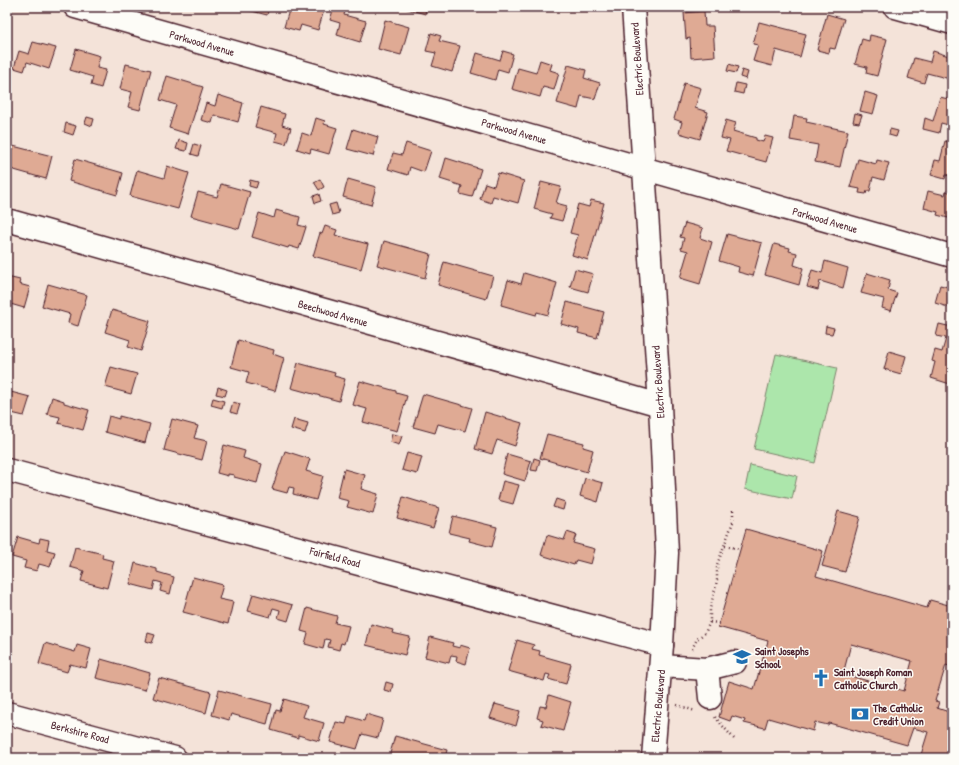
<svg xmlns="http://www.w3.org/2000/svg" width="959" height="765" font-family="'Patrick Hand',sans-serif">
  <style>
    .green { fill: #ace6ab; stroke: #7b826b }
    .building { fill: #dfaa94; stroke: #4a1f2b; fill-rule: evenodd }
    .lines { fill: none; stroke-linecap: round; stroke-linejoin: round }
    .minor-casing { stroke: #4a1f2b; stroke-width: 25 }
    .path { stroke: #4a1f2b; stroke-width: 2.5; stroke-dasharray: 1 3; stroke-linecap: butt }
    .minor { stroke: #fdfcf7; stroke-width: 22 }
    .labels { text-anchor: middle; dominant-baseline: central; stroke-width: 3; stroke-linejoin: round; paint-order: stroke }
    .street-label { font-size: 11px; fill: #4a1f2b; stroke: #fdfcf7 }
    .poi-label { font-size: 11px; font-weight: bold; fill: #4a1f2b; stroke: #fdfcf7; text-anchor: start }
  </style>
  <rect width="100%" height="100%" fill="#f4e3d9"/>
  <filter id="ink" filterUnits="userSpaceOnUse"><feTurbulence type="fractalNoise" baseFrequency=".025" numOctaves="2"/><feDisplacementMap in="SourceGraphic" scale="8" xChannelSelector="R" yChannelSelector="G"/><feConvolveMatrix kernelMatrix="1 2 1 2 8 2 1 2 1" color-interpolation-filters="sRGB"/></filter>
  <g filter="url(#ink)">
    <g class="green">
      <polygon points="776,354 837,368 815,463 754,449"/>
      <polygon points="750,465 797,476 792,499 745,489"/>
    </g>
    <g class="building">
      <polygon points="244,7 269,7 267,15 244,9"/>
      <polygon points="290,7 325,7 318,30 301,25 299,31 284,27"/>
      <polygon points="334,7 346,7 344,15 366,21 360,42 337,35 340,23 330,20"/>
      <polygon points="401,7 427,7 425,14"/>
      <polygon points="704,11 705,26 713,26 715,56 691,58 690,38 686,39 684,13"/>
      <polygon points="827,14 844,19 835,49 830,48 829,53 817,50"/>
      <polygon points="385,20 409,27 401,55 378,49"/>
      <polygon points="759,22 806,34 800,57 776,50 772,66 753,61 758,45 753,44"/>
      <polygon points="431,33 441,36 439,41 460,46 452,72 432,66 436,53 426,51"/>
      <polygon points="870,35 887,39 877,76 866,73 867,67 855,64 862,39 869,41"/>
      <polygon points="33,42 56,48 49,69 27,62 24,71 14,68 19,51 29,54"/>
      <polygon points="76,49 100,56 97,68 106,70 101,88 91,85 93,77 70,70"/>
      <polygon points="503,51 513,54 508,72 498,69 495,80 471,73 477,53 500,60"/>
      <polygon points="933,51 952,57 950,79 927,73 924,83 908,78 914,58 930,62"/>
      <polygon points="540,60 552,64 550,70 559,73 554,90 543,87 540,97 512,89 518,68 536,73"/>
      <polygon points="126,64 151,70 140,110 128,107 132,92 120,89"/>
      <polygon points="729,64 738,67 736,73 727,71"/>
      <polygon points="568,65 586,70 584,78 600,83 595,99 581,96 578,109 557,103"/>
      <polygon points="742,70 748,72 746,79 740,77"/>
      <polygon points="167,76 203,87 188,134 169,128 176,105 160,100"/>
      <polygon points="684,83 701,88 695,108 708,112 700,139 679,133 682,122 674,119"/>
      <polygon points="736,83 745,85 743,94 734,92"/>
      <polygon points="865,92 878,96 873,114 860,111"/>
      <polygon points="218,95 243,103 238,122 214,115 212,123 201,120 206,103 215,106"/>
      <polygon points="940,97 952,100 952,126 941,123 939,133 923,129 925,118 933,121"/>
      <polygon points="261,107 285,114 282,125 291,128 286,144 275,141 277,133 255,127"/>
      <polygon points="855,113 862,115 859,123 853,122"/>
      <polygon points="794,116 807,118 806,122 848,131 840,167 815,162 818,145 790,140"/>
      <polygon points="87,117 94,119 92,126 85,123"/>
      <polygon points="316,118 325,121 324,124 337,128 329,154 311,149 310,153 297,149 302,133 311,136"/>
      <polygon points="726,120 736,123 733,131 756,138 756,140 763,142 765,136 773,138 766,162 726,151 730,140 721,138"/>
      <polygon points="66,123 76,126 73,135 64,132"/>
      <polygon points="353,129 378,137 373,156 347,149"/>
      <polygon points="890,129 898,131 896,137 889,135"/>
      <polygon points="179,140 188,143 186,151 176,149"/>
      <polygon points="945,141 952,143 952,176 946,175 945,179 931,175 935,160 940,161"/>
      <polygon points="406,143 431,151 424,172 410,167 408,175 388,169 393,153 402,155"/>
      <polygon points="194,144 201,146 198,156 191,154"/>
      <polygon points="13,146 52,156 46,179 7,168"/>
      <polygon points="446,158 481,169 472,197 460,194 462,186 440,179"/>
      <polygon points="75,159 123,173 117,195 69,181"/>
      <polygon points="858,159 876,164 877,160 889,163 884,180 873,177 870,191 867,191 866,194 859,193 860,189 850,187"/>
      <polygon points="167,166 189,173 178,209 130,196 137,170 164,178"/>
      <polygon points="498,173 524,181 518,203 493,196 491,203 480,199 485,183 494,186"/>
      <polygon points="320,179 324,187 319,190 314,182"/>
      <polygon points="348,179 376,187 371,205 343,197"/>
      <polygon points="250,180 258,182 256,188 249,186"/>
      <polygon points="541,182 561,187 556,203 567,206 562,221 550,218 552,214 534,209"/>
      <polygon points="221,184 250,192 239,229 191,216 198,192 217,197"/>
      <polygon points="928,191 945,195 946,191 952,193 952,219 937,215 938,212 924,208"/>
      <polygon points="319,194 321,201 315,203 313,196"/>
      <polygon points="591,200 604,203 588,260 572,255 578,235 570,233 578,204 589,207"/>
      <polygon points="336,203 339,213 332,215 329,205"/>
      <polygon points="276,210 300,217 298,225 306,227 299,249 289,246 288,248 252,237 259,213 274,218"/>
      <polygon points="685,223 703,228 700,238 712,242 700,284 680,278 688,251 681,249 684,238 680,237"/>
      <polygon points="325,226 337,230 335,235 368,244 361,269 313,256 320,233 322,234"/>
      <polygon points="727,234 762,243 753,276 738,272 739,267 719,261"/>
      <polygon points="384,241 431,254 425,278 377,265"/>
      <polygon points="774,244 790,248 789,251 797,253 794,265 803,268 799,285 765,275"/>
      <polygon points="825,261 848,268 843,288 820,281 818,290 807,287 812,270 822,273"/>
      <polygon points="444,262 493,276 486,299 438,285"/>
      <polygon points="575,269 593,274 588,292 570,287"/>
      <polygon points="524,273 557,283 548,315 537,312 536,315 501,305 508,280 521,284"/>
      <polygon points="867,273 890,280 888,290 897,293 891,311 882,308 884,299 861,293"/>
      <polygon points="7,277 20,280 19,284 30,287 24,308 7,303"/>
      <polygon points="48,284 87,295 78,326 68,323 70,314 42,306"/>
      <polygon points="940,285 952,288 952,312 950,311 951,308 935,303"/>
      <polygon points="567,302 604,312 597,338 578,333 579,329 561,324"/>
      <polygon points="112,310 150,321 141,351 128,347 130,340 105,332"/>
      <polygon points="939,324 952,327 952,378 950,384 931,378 935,362 932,361 935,350 942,352 946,338 936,336"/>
      <polygon points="826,326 834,328 832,334 825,333"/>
      <polygon points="238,340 274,350 273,354 284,358 275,391 246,383 249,372 231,367"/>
      <polygon points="889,351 906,356 901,374 884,369"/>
      <polygon points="298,363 335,373 334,376 345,379 339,401 291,388"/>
      <polygon points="111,367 137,374 131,394 105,387"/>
      <polygon points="360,381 396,391 396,393 407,396 397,431 363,422 367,409 353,405"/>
      <polygon points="218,387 227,390 225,396 216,394"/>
      <polygon points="7,391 30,397 24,416 7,412"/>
      <polygon points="423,394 472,408 465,431 438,424 435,433 413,427"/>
      <polygon points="52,397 64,401 64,403 89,410 83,430 58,423 60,417 47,414"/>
      <polygon points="213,398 224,401 222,408 211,405"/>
      <polygon points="233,402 240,404 237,414 230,412"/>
      <polygon points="485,412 522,423 515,446 497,440 492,454 475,449"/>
      <polygon points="109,416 119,419 119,416 150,424 145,443 105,432"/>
      <polygon points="172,419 198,426 194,438 207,441 202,460 164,450"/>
      <polygon points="294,419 308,423 305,433 291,429"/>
      <polygon points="392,434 402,436 399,445 390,442"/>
      <polygon points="547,434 584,443 583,447 593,450 587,472 540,458"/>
      <polygon points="224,445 245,451 243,458 262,464 257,483 234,477 234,475 228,474 228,476 217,473"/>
      <polygon points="285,451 310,459 306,471 323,476 316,500 293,494 294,488 289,487 287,493 272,489"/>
      <polygon points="407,453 422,457 417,474 402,470"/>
      <polygon points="507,454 531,461 525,481 502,474"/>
      <polygon points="534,458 540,460 537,471 531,470"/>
      <polygon points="344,469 365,475 361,489 378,494 373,514 347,507 349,501 337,498"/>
      <polygon points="585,478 603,483 598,502 580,496"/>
      <polygon points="503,481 519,485 513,504 498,500"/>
      <polygon points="403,497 439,508 433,528 397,518"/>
      <polygon points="556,499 565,502 563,510 553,507"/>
      <polygon points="838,511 860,517 845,572 822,566"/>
      <polygon points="453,516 497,527 492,547 469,541 470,538 449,533"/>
      <path d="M 746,529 L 823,551 L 816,576 L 927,608 L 930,600 L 952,606 L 952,667 L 946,665 L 935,701 L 939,702 L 937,708 L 952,713 L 952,758 L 920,758 L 928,732 L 913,728 L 907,745 L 829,723 L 828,725 L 815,722 L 813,731 L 768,718 L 765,728 L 744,723 L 745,720 L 732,716 L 730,721 L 719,717 L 729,681 L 754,689 L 768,641 L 718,627 ZM 851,644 L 912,661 L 904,691 L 843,674 Z"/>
      <polygon points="567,532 576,535 573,543 595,549 591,564 576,560 574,565 541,555 547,535 564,540"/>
      <polygon points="18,537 39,543 40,538 49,540 47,550 55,552 50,567 39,564 37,571 24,568 26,561 12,557"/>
      <polygon points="75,547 103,554 102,558 114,561 107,588 81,581 84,571 70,567"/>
      <polygon points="135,563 157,569 157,572 174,577 170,594 160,591 162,583 155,581 153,590 130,584"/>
      <polygon points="193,577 223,585 219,599 233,602 228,624 183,612"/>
      <polygon points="253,594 293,605 288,621 278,618 280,610 273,608 270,617 248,611"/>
      <polygon points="307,608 337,616 335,623 349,626 344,644 341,643 339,650 328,647 330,640 325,639 323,649 305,644 308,633 301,631"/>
      <polygon points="371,624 393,630 392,633 410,637 405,655 366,645"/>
      <polygon points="148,633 155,635 152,643 146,641"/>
      <polygon points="7,634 12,635 7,652"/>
      <polygon points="430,637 453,643 452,646 460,648 460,645 470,648 466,664 456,661 457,656 451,655 449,663 425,657"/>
      <polygon points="517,640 534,645 532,649 540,651 539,655 571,664 566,684 548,679 550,675 546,674 544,681 508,671"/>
      <polygon points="45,643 75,652 77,645 91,649 86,668 70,664 67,672 39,664"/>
      <polygon points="101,659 150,673 145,690 96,678"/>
      <polygon points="159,678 211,692 206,713 153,698"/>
      <polygon points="386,682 393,684 391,692 384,690"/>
      <polygon points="219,690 272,704 267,724 231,714 229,720 212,715"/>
      <polygon points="549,695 571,702 563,731 541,725 543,720 537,718 540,706 546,707"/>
      <polygon points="284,699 307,706 303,717 324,723 319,741 298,735 298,738 271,730 276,710 280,711"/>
      <polygon points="495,704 520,711 516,726 490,718"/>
      <polygon points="366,714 383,719 378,738 362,734 357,749 330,742 336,722 346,724 348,716 364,721"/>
      <polygon points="395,736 447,750 445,758 389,757"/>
    </g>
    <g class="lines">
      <g class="minor-casing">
        <g id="minor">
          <polyline points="75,7 952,256"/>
          <polyline points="633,7 660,405 667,553 662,645 653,758"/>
          <polyline points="895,7 952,23"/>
          <polyline points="7,220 660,405"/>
          <polyline points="7,470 662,645"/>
          <polyline points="661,666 707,669 735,662"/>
          <polyline points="707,669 710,698"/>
          <polyline points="7,713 175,758"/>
        </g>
      </g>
      <g class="path">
        <polyline points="725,546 740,549"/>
        <polyline points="710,622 719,623"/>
        <polyline points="692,649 697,639 705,633 710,622 710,609 717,581 717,565 733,522 733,510"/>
        <polyline points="677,705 695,711"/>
        <polyline points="715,717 735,740"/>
      </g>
      <use href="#minor" class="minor"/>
    </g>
  </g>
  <defs>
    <g id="school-bare" transform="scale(1.38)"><path d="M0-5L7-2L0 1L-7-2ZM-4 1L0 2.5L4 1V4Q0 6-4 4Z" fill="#1f6fb2" stroke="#fdfcf7" stroke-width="2.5" paint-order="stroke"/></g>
    <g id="church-bare" transform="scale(1.38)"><path d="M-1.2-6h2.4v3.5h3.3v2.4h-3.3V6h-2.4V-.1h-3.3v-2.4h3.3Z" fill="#1f6fb2" stroke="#fdfcf7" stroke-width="2.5" paint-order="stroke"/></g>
    <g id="bank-bare" transform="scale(1.38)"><path d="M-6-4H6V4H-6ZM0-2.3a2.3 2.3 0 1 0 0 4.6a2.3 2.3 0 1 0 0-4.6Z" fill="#1f6fb2" stroke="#fdfcf7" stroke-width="2.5" paint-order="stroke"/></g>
  </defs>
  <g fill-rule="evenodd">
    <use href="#school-bare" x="742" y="657"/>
    <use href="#church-bare" x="821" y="678"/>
    <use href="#bank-bare" x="860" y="714"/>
  </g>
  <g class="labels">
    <g class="street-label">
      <text transform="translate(202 43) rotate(16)">Parkwood Avenue</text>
      <text transform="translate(637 59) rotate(-94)">Electric Boulevard</text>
      <text transform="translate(514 131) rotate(16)">Parkwood Avenue</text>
      <text transform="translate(825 220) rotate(16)">Parkwood Avenue</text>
      <text transform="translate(333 313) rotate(16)">Beechwood Avenue</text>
      <text transform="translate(658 382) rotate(-94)">Electric Boulevard</text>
      <text transform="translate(335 557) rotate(15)">Fairfield Road</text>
      <text transform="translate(658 706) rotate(-85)">Electric Boulevard</text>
      <text transform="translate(80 732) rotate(15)">Berkshire Road</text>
    </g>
    <g class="poi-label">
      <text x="755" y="651">Saint Josephs<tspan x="755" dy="13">School</tspan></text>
      <text x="834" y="672">Saint Joseph Roman<tspan x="834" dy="13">Catholic Church</tspan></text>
      <text x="873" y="708">The Catholic<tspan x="873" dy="13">Credit Union</tspan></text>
    </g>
  </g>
  <rect width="959" height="765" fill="none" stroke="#fdfcf7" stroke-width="24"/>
  <rect x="12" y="12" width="935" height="741" fill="none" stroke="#4a1f2b" stroke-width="1.5" filter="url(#ink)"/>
</svg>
